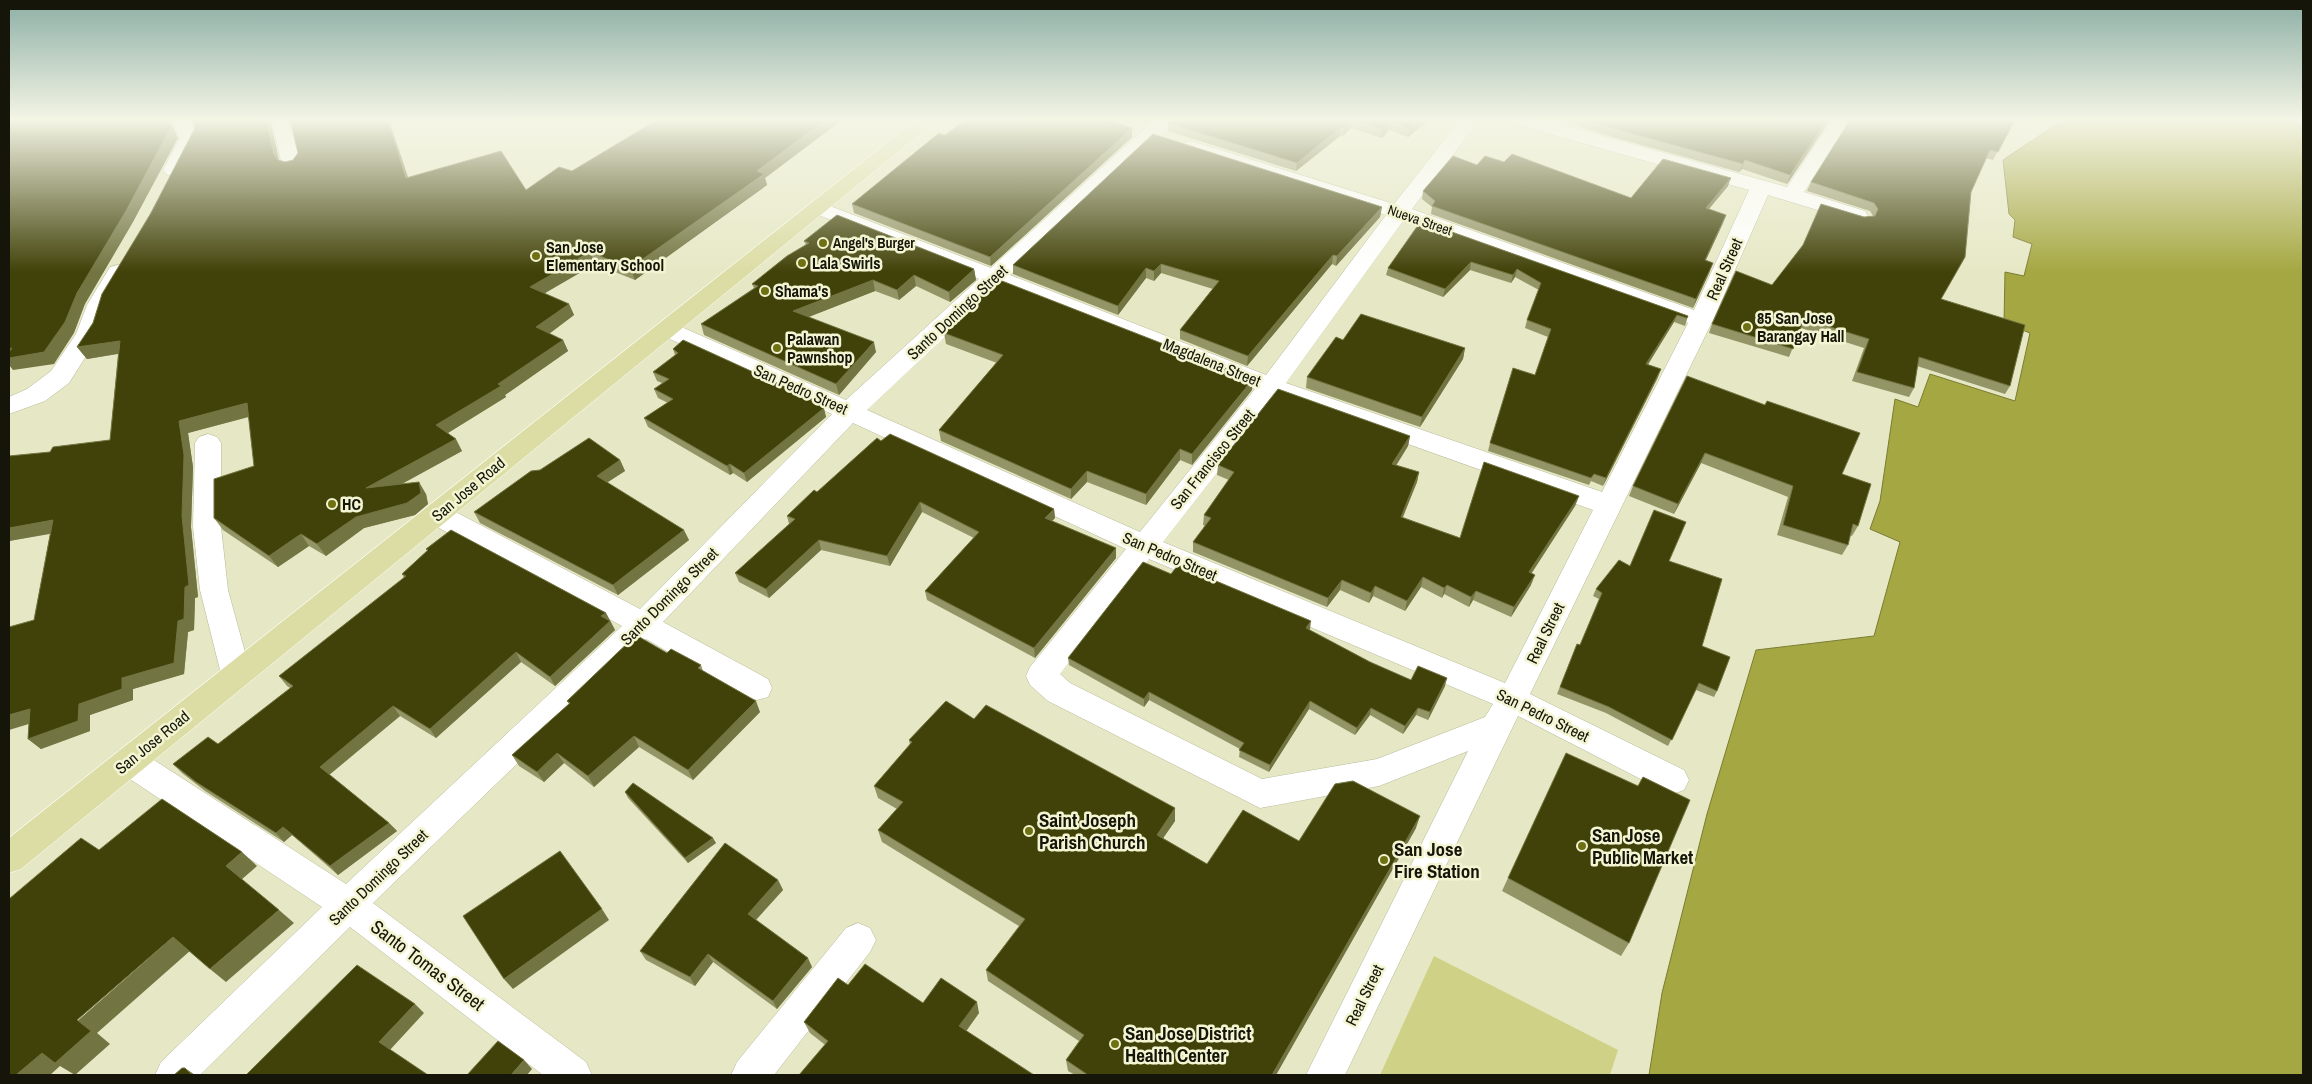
<svg xmlns="http://www.w3.org/2000/svg" width="2312" height="1084" font-family="'Archivo Narrow',sans-serif">
  <style>
    .green { fill: #cfd286 }
    .water { fill: #a5a742; stroke: #7a7c31 }
    .lines { fill: none; stroke-linecap: round; stroke-linejoin: round }
    .minor-casing { stroke: #b7b997; stroke-width: 1 }
    .major-casing { stroke: #fff; stroke-width: 1 }
    .minor { fill: #fff; fill-rule: evenodd }
    .major { fill: #dcdda5; fill-rule: evenodd }
    .wall { fill: #949567 }
    .shaded-wall { fill: #727441 }
    .building { fill: #414209; stroke: #727441 }
    .poi-dot { fill: #6f6f13; stroke: #f3f5d2; stroke-width: 2 }
    .labels { text-anchor: middle; dominant-baseline: central; stroke-width: 5; stroke-linejoin: round; paint-order: stroke }
    .far-street-label { font-size: 14px; fill: #151609; stroke: #f3f5d2 }
    .far-poi-label { font-size: 14px; font-weight: bold; fill: #151609; stroke: #f3f5d2; text-anchor: start }
    .poi-label { font-size: 16px; font-weight: bold; fill: #151609; stroke: #f3f5d2; text-anchor: start }
    .street-label { font-size: 16px; fill: #151609; stroke: #f3f5d2 }
    .near-poi-label { font-size: 19px; font-weight: bold; fill: #151609; stroke: #f3f5d2; text-anchor: start }
    .near-street-label { font-size: 19px; fill: #151609; stroke: #f3f5d2 }
  </style>
  <rect width="100%" height="100%" fill="#e6e8c5"/>
  <polygon class="green" points="1434,956 1618,1050 1610,1075 1380,1075"/>
  <polygon class="water" points="2063,120 2303,120 2303,1075 1649,1075 1662,993 1707,814 1756,650 1874,636 1900,542 1870,529 1880,501 1895,399 1918,407 1930,374 2015,401 2030,333 2004,323 2005,272 2024,276 2032,244 2013,237 2015,220 2009,214 2003,160"/>
  <g class="lines">
    <g class="minor-casing">
      <g id="minor">
        <polygon points="172,120 192,120 200,138 180,174 173,176 166,174 163,170 180,138"/>
        <polygon points="272,120 292,120 302,165 299,169 292,171 285,169 282,165"/>
        <path d="M 1154,120 L 1176,120 L 1010,275 L 1266,375 L 1386,215 L 1184,151 L 1181,147 L 1184,143 L 1191,141 L 1198,143 L 1394,204 L 1460,120 L 1479,120 L 1412,209 L 1694,310 L 1749,190 L 1515,124 L 1513,120 L 1545,120 L 1787,187 L 1832,120 L 1851,120 L 1804,192 L 1865,211 L 1868,216 L 1865,221 L 1857,222 L 1768,195 L 1713,320 L 1530,694 L 1684,770 L 1689,780 L 1684,790 L 1673,794 L 1662,790 L 1518,716 L 1345,1075 L 1306,1075 L 1468,751 L 1379,786 L 1260,808 L 1048,701 L 1030,685 L 1026,676 L 1030,667 L 1126,549 L 853,423 L 663,622 L 768,679 L 772,688 L 768,697 L 757,700 L 746,697 L 646,639 L 373,903 L 586,1062 L 592,1075 L 543,1075 L 350,927 L 200,1075 L 155,1075 L 161,1062 L 322,907 L 118,771 L 113,761 L 118,751 L 129,747 L 140,751 L 346,884 L 622,626 L 428,522 L 425,515 L 428,508 L 438,505 L 448,508 L 640,609 L 832,414 L 661,335 L 657,330 L 661,325 L 669,323 L 677,325 L 846,400 L 979,279 L 811,212 L 807,208 L 811,204 L 818,202 L 825,204 L 991,268 ZM 1403,221 L 1688,323 L 1602,492 L 1286,383 ZM 998,287 L 1255,389 L 1140,532 L 867,410 ZM 1276,397 L 1593,510 L 1505,683 L 1163,542 ZM 1149,559 L 1493,704 L 1485,717 L 1377,759 L 1262,779 L 1070,683 L 1060,674 Z"/>
        <polygon points="118,265 126,267 129,272 109,305 100,334 69,383 45,401 9,414 9,397 27,389 51,371 76,334 87,305 107,272 110,267"/>
        <polygon points="208,434 217,437 221,443 221,527 228,590 251,674 247,683 236,686 225,683 221,674 200,590 193,527 195,443 199,437"/>
        <polygon points="858,923 870,928 876,940 870,952 774,1075 731,1075 737,1062 846,928"/>
      </g>
    </g>
    <g class="major-casing">
      <polygon id="major" points="916,120 937,120 21,869 9,873 9,838"/>
    </g>
    <use href="#minor" class="minor"/>
    <use href="#major" class="major"/>
  </g>
  <g class="wall">
    <polygon points="192,120 270,120 279,160 285,162 408,178 526,190 572,171 657,120 842,120 765,178 767,185 635,280 595,264 544,293 569,304 574,315 549,334 563,340 568,351 505,395 506,397 448,433 462,451 402,484 426,494 428,504 415,515 364,528 326,556 309,546 278,567 223,530 214,518 254,466 249,417 188,433 193,467 191,527 198,597 195,598 194,630 188,632 184,674 133,689 133,700 90,715 90,731 41,749 28,739 34,620 50,534 9,541 9,456 50,452 110,440 118,354 87,359 77,347 93,323 195,128"/>
    <polygon points="1134,120 1151,120 1147,124"/>
    <polygon points="1170,120 1429,120 1408,137 1389,130 1382,138 1351,128 1343,136 1340,136 1296,171 1168,131 1168,123"/>
    <polygon points="1562,120 1830,120 1787,184 1742,169 1739,172 1602,134"/>
    <polygon points="2015,120 1993,160 1986,158 1971,192 1941,299 2010,386 2005,394 1917,366 1914,388 1909,397 1852,381 1864,348 1801,328 1789,357 1709,333 1712,324 1772,285 1864,217 1873,216 1870,211 1807,191 1811,182"/>
    <polygon points="945,135 1132,137 991,266 854,213 852,204"/>
    <polygon points="1504,162 1631,198 1728,186 1709,209 1723,223 1706,260 1710,271 1693,308 1431,214 1432,207 1422,199 1423,191 1477,165"/>
    <polygon points="1382,207 1380,217 1336,266 1332,264 1247,366 1180,339 1180,330 1213,289 1161,273 1154,281 1146,278 1118,315 1013,274 1013,265"/>
    <polygon points="1421,221 1688,316 1685,326 1674,322 1648,364 1658,377 1603,486 1591,481 1589,485 1488,451 1490,443 1535,375 1548,337 1525,328 1527,320 1539,290 1515,277 1511,283 1470,270 1443,297 1386,275 1388,268"/>
    <polygon points="804,241 974,269 976,280 950,302 916,286 899,300 875,291 808,317 876,352 839,395 704,335 701,324 754,288 752,284 806,245"/>
    <polygon points="972,302 1252,390 1192,465 1180,460 1146,505 1087,482 1071,499 941,441 939,430 997,363 946,344 944,333 972,306"/>
    <polygon points="1343,340 1465,348 1463,359 1420,427 1306,388 1307,377"/>
    <polygon points="673,349 821,403 826,417 747,482 733,473 730,475 648,427 644,418 668,403 658,398 654,389 662,383 657,381 653,372 675,355"/>
    <polygon points="1765,405 1842,474 1858,526 1852,536 1850,535 1848,545 1842,555 1777,535 1788,497 1701,463 1674,514 1629,496 1633,486"/>
    <polygon points="1410,436 1408,446 1396,465 1419,472 1417,482 1402,517 1460,538 1579,496 1575,506 1531,573 1531,585 1511,617 1473,600 1469,607 1444,594 1442,598 1421,587 1405,611 1373,596 1369,603 1340,590 1327,607 1193,552 1193,542 1205,526 1203,525 1204,515 1229,480 1217,475 1218,465"/>
    <polygon points="881,441 1054,509 1055,518 1052,521 1116,548 1116,558 1035,658 927,600 925,591 974,538 922,512 890,566 821,550 769,598 739,582 735,573 789,524 787,516"/>
    <polygon points="620,460 625,471 607,482 689,540 618,595 480,523 474,512"/>
    <polygon points="426,549 606,613 615,630 555,686 521,662 436,738 400,716 329,774 389,823 397,831 338,875 292,835 284,842 205,791 182,773 173,764 218,744 290,688 287,686 279,676 404,578 402,574 427,551"/>
    <polygon points="1669,561 1702,646 1717,691 1714,697 1696,690 1668,746 1606,713 1557,694 1577,644 1580,645 1599,599 1593,596 1596,589 1630,566"/>
    <polygon points="1171,574 1310,629 1309,630 1370,662 1411,680 1445,686 1428,720 1416,715 1403,734 1370,715 1355,735 1309,709 1269,772 1239,757 1240,749 1149,700 1144,707 1069,665 1068,658"/>
    <polygon points="667,653 701,665 703,671 760,712 693,780 639,747 594,787 564,763 544,782 519,766 512,755 569,704 567,701"/>
    <polygon points="974,719 1175,808 1175,821 1163,838 1207,864 1299,841 1416,828 1276,1075 1075,1075 1068,1071 1066,1060 1079,1041 988,981 986,970 1019,926 882,842 878,830 897,809 878,798 874,786 910,745 909,740"/>
    <polygon points="1643,777 1629,943 1621,956 1502,891 1508,878 1638,786"/>
    <polygon points="625,792 716,843 688,863 628,798"/>
    <polygon points="778,880 783,890 756,920 812,967 777,1009 713,962 695,986 646,960 640,951"/>
    <polygon points="848,985 923,1003 979,1013 966,1031 824,1044 810,1033 804,1022"/>
  </g>
  <g class="shaded-wall">
    <polygon points="168,120 170,120 178,138 133,222 85,304 74,333 54,364 13,370 9,365 9,349 77,293"/>
    <polygon points="266,120 270,120 280,165 274,154"/>
    <polygon points="388,120 389,120 412,189 406,178"/>
    <polygon points="825,120 842,120 765,178 767,185 635,280 630,268"/>
    <polygon points="1147,120 1151,120 1147,124"/>
    <polygon points="1352,120 1351,128 1343,136 1344,128"/>
    <polygon points="1419,120 1429,120 1408,137 1409,128"/>
    <polygon points="1827,120 1830,120 1787,184 1790,175"/>
    <polygon points="1390,121 1389,130 1382,138 1383,129"/>
    <polygon points="1341,127 1340,136 1296,171 1297,163"/>
    <polygon points="1132,128 1132,137 991,266 990,257"/>
    <polygon points="1745,160 1742,169 1739,172"/>
    <polygon points="1731,178 1728,186 1703,216 1706,208"/>
    <polygon points="1382,207 1380,217 1336,266 1337,256"/>
    <polygon points="1726,215 1723,223 1702,268 1705,260"/>
    <polygon points="590,252 595,264 535,299 530,287"/>
    <polygon points="1333,255 1332,264 1247,366 1248,356"/>
    <polygon points="1471,262 1470,270 1443,297 1445,289"/>
    <polygon points="1713,263 1710,271 1693,308 1696,299"/>
    <polygon points="1161,264 1161,273 1154,281 1154,271"/>
    <polygon points="1146,268 1146,278 1118,315 1118,306"/>
    <polygon points="974,269 976,280 950,302 949,292"/>
    <polygon points="1517,269 1515,277 1511,283 1513,275"/>
    <polygon points="914,275 916,286 899,300 897,290"/>
    <polygon points="873,280 875,291 796,322 793,311"/>
    <polygon points="569,304 574,315 542,339 536,327"/>
    <polygon points="1677,315 1674,322 1644,371 1646,364"/>
    <polygon points="563,340 568,351 505,395 506,397 443,436 436,425 498,384"/>
    <polygon points="120,341 128,352 87,359 77,347"/>
    <polygon points="874,342 876,352 839,395 836,384"/>
    <polygon points="1465,348 1463,359 1420,427 1422,417"/>
    <polygon points="1661,369 1658,377 1603,486 1606,478"/>
    <polygon points="1253,379 1252,390 1192,465 1192,454"/>
    <polygon points="247,403 255,415 188,433 193,467 191,527 198,597 195,598 194,630 188,632 184,674 133,689 133,700 90,715 90,731 41,749 28,739 79,704 122,678 182,516 179,421"/>
    <polygon points="821,403 823,409 824,408 826,417 747,482 744,473"/>
    <polygon points="1410,436 1408,446 1391,474 1392,464"/>
    <polygon points="456,439 462,451 374,499 366,488"/>
    <polygon points="1180,449 1180,460 1146,505 1146,494"/>
    <polygon points="1705,453 1701,463 1674,514 1678,504"/>
    <polygon points="620,460 625,471 602,486 597,476"/>
    <polygon points="730,464 733,473 730,475 727,466"/>
    <polygon points="1087,471 1087,482 1071,499 1071,489"/>
    <polygon points="1419,472 1417,482 1399,527 1401,517"/>
    <polygon points="419,482 426,494 428,504 415,515 364,528 326,556 317,544 356,517"/>
    <polygon points="1579,496 1575,506 1526,582 1529,572"/>
    <polygon points="920,502 922,512 890,566 887,556"/>
    <polygon points="1054,509 1055,518 1046,527 1045,518"/>
    <polygon points="53,520 64,531 9,541 9,528"/>
    <polygon points="684,530 689,540 618,595 613,585"/>
    <polygon points="301,534 309,546 278,567 269,556"/>
    <polygon points="819,540 821,550 769,598 766,589"/>
    <polygon points="1116,548 1116,558 1035,658 1034,648"/>
    <polygon points="1535,575 1531,585 1511,617 1514,607"/>
    <polygon points="1423,577 1421,587 1405,611 1407,601"/>
    <polygon points="1342,580 1340,590 1327,607 1328,598"/>
    <polygon points="1447,585 1444,594 1442,598 1444,588"/>
    <polygon points="1375,586 1373,596 1369,603 1371,593"/>
    <polygon points="1476,591 1473,600 1469,607 1471,597"/>
    <polygon points="606,613 615,630 555,686 550,677 601,616"/>
    <polygon points="1311,621 1310,629 1305,636 1306,628"/>
    <polygon points="516,652 521,662 436,738 430,729"/>
    <polygon points="1447,678 1445,686 1428,720 1430,712"/>
    <polygon points="1149,692 1149,700 1144,707 1144,699"/>
    <polygon points="756,701 760,712 693,780 688,770"/>
    <polygon points="1310,701 1309,709 1269,772 1270,765"/>
    <polygon points="393,706 400,716 328,776 320,767"/>
    <polygon points="1371,708 1370,715 1355,735 1357,728"/>
    <polygon points="1418,708 1416,715 1403,734 1405,726"/>
    <polygon points="30,709 42,720 9,730 9,715"/>
    <polygon points="634,736 639,747 594,787 588,776"/>
    <polygon points="557,753 564,763 544,782 537,772"/>
    <polygon points="1175,808 1175,821 1157,847 1157,835"/>
    <polygon points="1420,816 1416,828 1276,1075 1272,1075"/>
    <polygon points="389,823 397,831 338,875 330,866"/>
    <polygon points="283,827 292,835 284,842 276,833"/>
    <polygon points="713,838 716,843 688,863 685,858"/>
    <polygon points="242,852 257,866 241,880 226,866"/>
    <polygon points="778,880 783,890 753,923 748,914"/>
    <polygon points="602,909 609,920 513,989 504,979"/>
    <polygon points="279,910 294,923 226,982 210,969"/>
    <polygon points="173,937 191,950 97,1033 110,1044 75,1075 60,1066 50,1075 16,1075"/>
    <polygon points="708,954 713,962 695,986 690,977"/>
    <polygon points="808,958 812,967 777,1009 773,1001"/>
    <polygon points="977,1002 979,1013 962,1037 959,1026"/>
    <polygon points="415,1004 424,1013 389,1051 379,1042"/>
    <polygon points="524,1060 532,1069 527,1075 511,1075"/>
    <polygon points="185,1068 195,1075 192,1075"/>
  </g>
  <g class="building">
    <polygon points="9,120 168,120 171,127 126,211 77,293 65,322 44,352 9,358 9,352 12,348 9,349"/>
    <polygon points="192,120 266,120 274,154 278,160 285,162 293,160 298,153 290,120 388,120 406,178 501,151 526,190 559,167 572,171 657,120 825,120 757,171 764,174 630,268 590,252 530,287 569,304 536,327 563,340 498,384 501,386 436,425 456,439 366,488 419,482 421,493 407,503 356,517 317,544 301,534 269,556 214,518 214,479 254,466 247,403 179,421 184,455 182,516 189,585 185,587 184,619 178,621 174,663 122,678 122,689 79,704 78,721 28,739 30,709 9,715 9,627 34,620 53,520 9,528 9,456 50,452 53,447 110,440 120,341 77,347 93,323 102,294 151,213 195,128"/>
    <polygon points="965,120 1108,120 1132,128 990,257 852,204 939,133 945,135"/>
    <polygon points="1170,120 1352,120 1344,128 1341,127 1297,163 1168,123"/>
    <polygon points="1354,120 1419,120 1409,128 1390,121 1383,129"/>
    <polygon points="1589,120 1827,120 1790,175 1745,160 1743,164 1604,126"/>
    <polygon points="1850,120 2015,120 1998,152 1990,150 1971,192 1965,257 1941,299 2025,325 2010,386 1919,357 1914,388 1857,372 1869,339 1804,319 1793,349 1712,324 1736,271 1772,285 1803,245 1821,204 1864,217 1875,216 1878,209 1874,203 1811,182"/>
    <polygon points="1153,134 1382,207 1337,256 1333,255 1248,356 1180,330 1219,281 1161,264 1154,271 1146,268 1118,306 1013,265"/>
    <polygon points="1512,154 1631,198 1663,159 1731,178 1706,208 1726,215 1705,260 1713,263 1696,299 1432,206 1435,201 1423,191 1453,156 1477,165 1485,156 1504,162"/>
    <polygon points="837,215 974,269 949,292 914,275 897,290 873,280 793,311 874,342 836,384 701,324 758,286 752,284 787,256 809,243 804,241"/>
    <polygon points="1421,221 1688,316 1687,318 1677,315 1646,364 1661,369 1606,478 1594,474 1591,478 1490,443 1513,368 1535,375 1551,329 1527,320 1541,283 1517,269 1513,275 1471,262 1445,289 1388,268"/>
    <polygon points="997,279 1253,379 1192,454 1180,449 1146,494 1087,471 1071,489 939,430 1003,355 944,333 974,304 972,302"/>
    <polygon points="1361,314 1465,348 1422,417 1307,377 1336,337 1343,340"/>
    <polygon points="683,340 821,403 820,405 824,408 744,473 730,464 727,466 644,418 673,399 654,389 669,379 653,372 678,353 673,349"/>
    <polygon points="1687,376 1765,405 1767,401 1860,433 1842,474 1871,484 1858,526 1853,524 1848,545 1783,525 1793,486 1705,453 1678,504 1633,486"/>
    <polygon points="1278,389 1410,436 1392,464 1419,472 1401,517 1460,538 1484,462 1579,496 1529,572 1535,575 1514,607 1476,591 1471,597 1447,585 1444,588 1423,577 1407,601 1375,586 1371,593 1342,580 1328,598 1193,542 1211,518 1204,515 1234,472 1218,465"/>
    <polygon points="890,434 1054,509 1045,518 1116,548 1034,648 925,591 979,532 920,502 887,556 819,540 766,589 735,573 795,519 787,516 814,490 817,492 877,438 881,441"/>
    <polygon points="589,438 620,460 597,476 684,530 613,585 474,512 531,471 540,470"/>
    <polygon points="1654,510 1686,522 1669,561 1722,579 1702,646 1730,657 1717,691 1699,683 1672,740 1609,707 1560,687 1577,644 1580,645 1602,593 1596,589 1619,560 1630,566"/>
    <polygon points="451,530 606,613 601,616 610,621 550,677 516,652 430,729 393,706 320,767 389,823 330,866 283,827 276,833 196,782 173,764 208,737 218,744 293,686 279,676 406,576 402,574 428,550 426,549"/>
    <polygon points="1143,562 1171,574 1178,565 1311,621 1306,628 1370,662 1411,680 1418,666 1447,678 1430,712 1418,708 1405,726 1371,708 1357,728 1310,701 1270,765 1239,750 1244,743 1149,692 1144,699 1068,658"/>
    <polygon points="636,635 667,653 671,649 701,665 698,668 756,701 688,770 634,736 588,776 557,753 537,772 512,755 570,703 567,701"/>
    <polygon points="946,701 974,719 986,705 1175,808 1157,835 1207,864 1243,810 1299,841 1335,784 1353,781 1420,816 1272,1075 1088,1075 1066,1060 1084,1035 986,970 1025,919 878,830 903,802 874,786 912,742 909,740"/>
    <polygon points="1566,753 1638,786 1643,777 1690,800 1629,943 1508,878"/>
    <polygon points="633,783 713,838 685,858 625,792"/>
    <polygon points="162,799 242,852 226,866 279,910 210,969 173,937 77,1020 91,1031 55,1063 42,1053 16,1075 9,1075 9,899 81,838 99,850"/>
    <polygon points="725,843 778,880 748,914 808,958 773,1001 708,954 690,977 640,951"/>
    <polygon points="560,851 602,909 504,979 463,916"/>
    <polygon points="865,964 923,1003 941,978 977,1002 959,1026 1034,1075 799,1075 828,1041 804,1022 838,978 848,985"/>
    <polygon points="357,965 415,1004 379,1042 428,1075 246,1075"/>
    <polygon points="498,1041 524,1060 511,1075 467,1075"/>
    <polygon points="182,1068 185,1068 192,1075 174,1075"/>
  </g>
  <linearGradient id="sky" x2="0" y2="1"><stop stop-color="#8dafa6"/><stop offset="0.44" stop-color="#f4f5e5"/><stop offset="1" stop-color="#f4f5e5" stop-opacity="0"/></linearGradient>
  <rect width="2312" height="272" fill="url(#sky)"/>
  <g class="poi-dot">
    <circle cx="823" cy="243" r="5"/>
    <circle cx="536" cy="256" r="5"/>
    <circle cx="802" cy="263" r="5"/>
    <circle cx="765" cy="291" r="5"/>
    <circle cx="1747" cy="327" r="5"/>
    <circle cx="777" cy="348" r="5"/>
    <circle cx="332" cy="504" r="5"/>
    <circle cx="1029" cy="831" r="5"/>
    <circle cx="1582" cy="846" r="5"/>
    <circle cx="1384" cy="860" r="5"/>
    <circle cx="1115" cy="1044" r="5"/>
  </g>
  <g class="labels">
    <g class="far-street-label">
      <text transform="translate(1420 220) rotate(19)">Nueva Street</text>
    </g>
    <g class="far-poi-label">
      <text x="833" y="243">Angel's Burger</text>
    </g>
    <g class="poi-label">
      <text x="546" y="247">San Jose<tspan x="546" dy="18">Elementary School</tspan></text>
      <text x="812" y="263">Lala Swirls</text>
      <text x="775" y="291">Shama's</text>
      <text x="1757" y="318">85 San Jose<tspan x="1757" dy="18">Barangay Hall</tspan></text>
      <text x="787" y="339">Palawan<tspan x="787" dy="18">Pawnshop</tspan></text>
      <text x="342" y="504">HC</text>
    </g>
    <g class="street-label">
      <text transform="translate(1724 269) rotate(-66)">Real Street</text>
      <text transform="translate(957 312) rotate(-43)">Santo Domingo Street</text>
      <text transform="translate(1212 362) rotate(22)">Magdalena Street</text>
      <text transform="translate(801 389) rotate(24)">San Pedro Street</text>
      <text transform="translate(1212 459) rotate(-51)">San Francisco Street</text>
      <text transform="translate(468 489) rotate(-40)">San Jose Road</text>
      <text transform="translate(1170 556) rotate(23)">San Pedro Street</text>
      <text transform="translate(669 596) rotate(-45)">Santo Domingo Street</text>
      <text transform="translate(1545 633) rotate(-64)">Real Street</text>
      <text transform="translate(1543 715) rotate(26)">San Pedro Street</text>
      <text transform="translate(152 742) rotate(-39)">San Jose Road</text>
      <text transform="translate(378 877) rotate(-44)">Santo Domingo Street</text>
      <text transform="translate(1364 995) rotate(-64)">Real Street</text>
    </g>
    <g class="near-poi-label">
      <text x="1039" y="820">Saint Joseph<tspan x="1039" dy="22">Parish Church</tspan></text>
      <text x="1592" y="835">San Jose<tspan x="1592" dy="22">Public Market</tspan></text>
      <text x="1394" y="849">San Jose<tspan x="1394" dy="22">Fire Station</tspan></text>
      <text x="1125" y="1033">San Jose District<tspan x="1125" dy="22">Health Center</tspan></text>
    </g>
    <g class="near-street-label">
      <text transform="translate(428 965) rotate(37)">Santo Tomas Street</text>
    </g>
  </g>
  <rect width="2312" height="1084" fill="none" stroke="#151609" stroke-width="20"/>
</svg>
